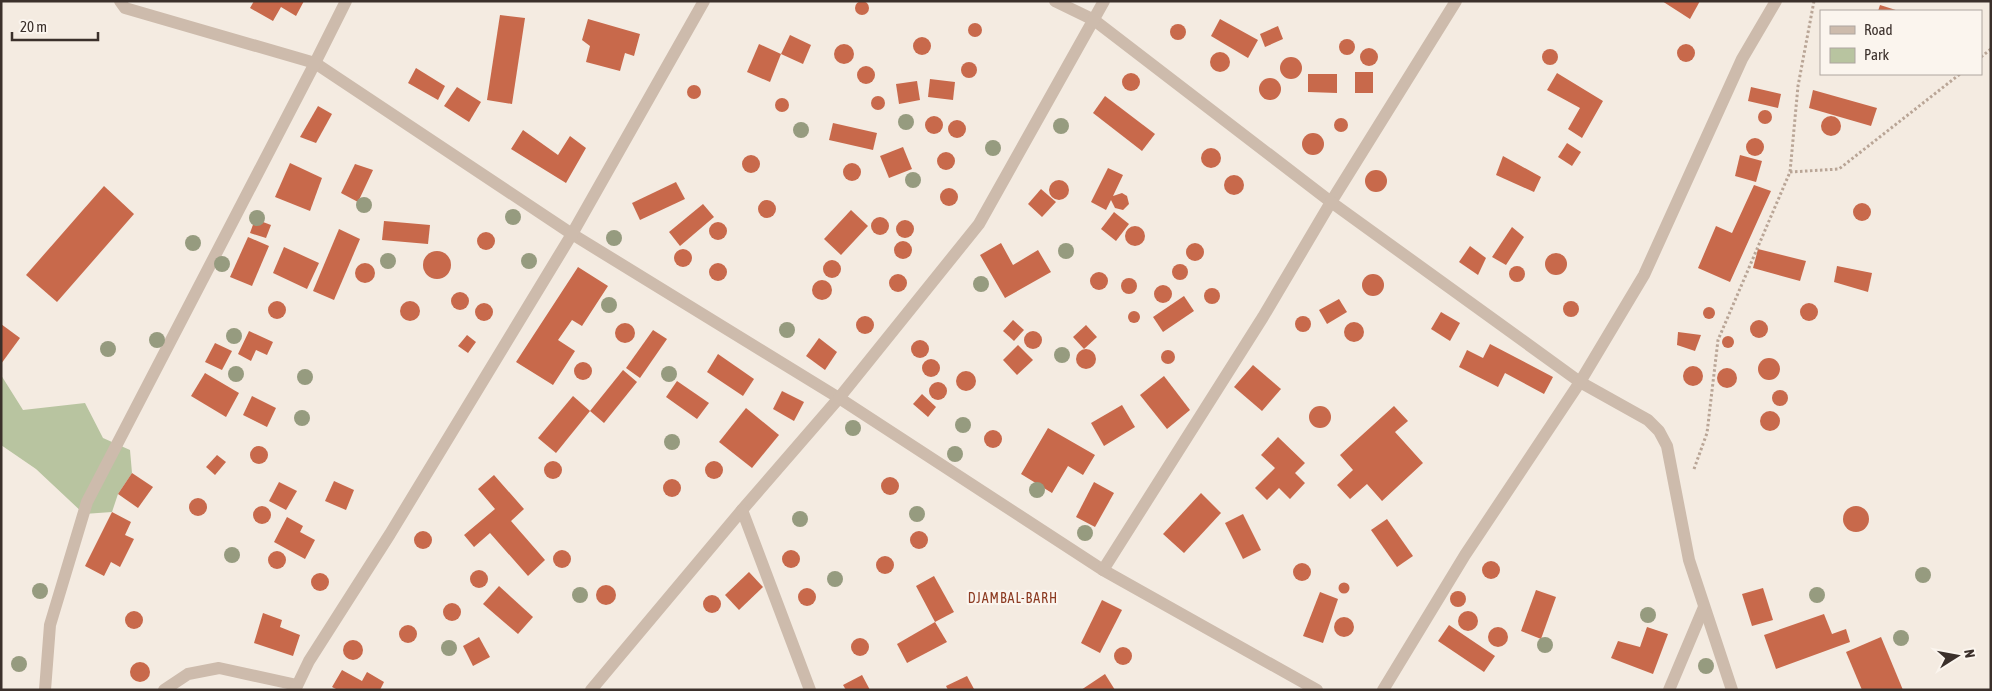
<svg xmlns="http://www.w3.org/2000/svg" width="1992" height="691" font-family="'Asap Condensed',sans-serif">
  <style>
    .green { fill: #b8c4a0 }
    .building { fill: #c8694b }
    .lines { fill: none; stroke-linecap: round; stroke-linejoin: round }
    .path { stroke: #b9a596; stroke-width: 3; stroke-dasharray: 2.5 2.5; stroke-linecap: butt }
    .street { stroke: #cdbbac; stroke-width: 12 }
    .tree { fill: #969b7f }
    .labels { text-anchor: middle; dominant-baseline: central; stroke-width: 4.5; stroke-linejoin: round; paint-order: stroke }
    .neighbourhood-label { font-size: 14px; letter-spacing: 1px; fill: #8c3b22; stroke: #fbf5ee }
  </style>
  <rect width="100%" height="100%" fill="#f4ebe1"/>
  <polygon class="green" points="1,375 23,410 85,403 103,438 130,450 132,473 118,494 112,512 84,514 36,469 1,445"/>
  <g class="building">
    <circle cx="862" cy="8" r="7"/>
    <polygon points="254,1 304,1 296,16 281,7 273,21 250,8"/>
    <polygon points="1662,1 1700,1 1690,19"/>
    <polygon points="1880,5 1899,11 1878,11"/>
    <polygon points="500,15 525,18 512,104 487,100"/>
    <polygon points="588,19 640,34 634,56 625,53 620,71 586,62 590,46 582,40"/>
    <polygon points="1220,19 1258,40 1248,58 1211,36"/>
    <circle cx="975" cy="30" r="7"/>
    <circle cx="1178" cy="32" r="8"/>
    <polygon points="1278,26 1283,39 1265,47 1260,34"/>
    <polygon points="790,35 811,45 803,64 781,54"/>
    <circle cx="922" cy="46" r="9"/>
    <circle cx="1347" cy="47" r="8"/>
    <circle cx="844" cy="54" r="10"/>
    <polygon points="759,44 781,54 770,82 747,72"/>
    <circle cx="1686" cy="53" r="9"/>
    <circle cx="1369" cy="57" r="9"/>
    <circle cx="1550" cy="57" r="8"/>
    <circle cx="1220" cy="62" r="10"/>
    <circle cx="1291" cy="68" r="11"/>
    <circle cx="969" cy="70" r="8"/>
    <circle cx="866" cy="75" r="9"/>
    <polygon points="416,68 445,86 438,100 408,83"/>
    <rect x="1355" y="72" width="18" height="21"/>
    <circle cx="1131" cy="82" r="9"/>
    <polygon points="1557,73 1603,101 1582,138 1568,129 1580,108 1547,90"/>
    <polygon points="1308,74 1337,74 1337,93 1308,92"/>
    <circle cx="1270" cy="89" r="11"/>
    <polygon points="930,79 955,82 953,100 928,97"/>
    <polygon points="917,81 920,100 899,104 896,84"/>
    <circle cx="694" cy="92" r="7"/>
    <polygon points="457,87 481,102 469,122 444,106"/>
    <polygon points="1751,87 1781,94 1778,108 1748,101"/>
    <polygon points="1813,90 1877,108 1871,126 1809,108"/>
    <circle cx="878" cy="103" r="7"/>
    <polygon points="1105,96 1155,134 1142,151 1093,113"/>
    <circle cx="782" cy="105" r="7"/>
    <polygon points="318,106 332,114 316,143 300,137"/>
    <circle cx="1765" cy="117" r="7"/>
    <circle cx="934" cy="125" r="9"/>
    <circle cx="1831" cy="126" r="10"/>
    <circle cx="1341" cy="125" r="7"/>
    <circle cx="957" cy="129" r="9"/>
    <polygon points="833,123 877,133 873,150 829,140"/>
    <polygon points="523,130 558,155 570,136 586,148 566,183 511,149"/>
    <circle cx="1313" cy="144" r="11"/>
    <circle cx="1755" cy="147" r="9"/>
    <polygon points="1567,143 1581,152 1572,166 1558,157"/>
    <polygon points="903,147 912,169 889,178 880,156"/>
    <circle cx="1211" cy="158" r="10"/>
    <circle cx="946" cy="161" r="9"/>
    <circle cx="751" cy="164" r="9"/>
    <polygon points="1740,155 1762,161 1756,182 1735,176"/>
    <polygon points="1503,156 1541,177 1534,192 1496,175"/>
    <circle cx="852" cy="172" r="9"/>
    <polygon points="290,163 322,178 310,211 275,197"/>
    <polygon points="355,164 373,170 358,202 341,193"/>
    <polygon points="1108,168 1123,175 1113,196 1122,193 1127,196 1129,204 1123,210 1115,208 1111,200 1106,210 1091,202"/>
    <circle cx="1376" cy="181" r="11"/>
    <circle cx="1234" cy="185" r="10"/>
    <circle cx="1059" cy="190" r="10"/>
    <polygon points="676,182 685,199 640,220 632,203"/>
    <polygon points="1754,185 1771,191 1730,282 1698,268 1716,226 1732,233"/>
    <polygon points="104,186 134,214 57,302 26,275"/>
    <circle cx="949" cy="197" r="9"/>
    <polygon points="1041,189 1056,202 1042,217 1028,204"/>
    <circle cx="767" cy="209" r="9"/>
    <circle cx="1862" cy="212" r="9"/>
    <polygon points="703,204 714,217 680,246 669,232"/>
    <polygon points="851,210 868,226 841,255 824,239"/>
    <polygon points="1114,212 1129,224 1116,241 1101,229"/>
    <circle cx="880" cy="226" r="9"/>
    <polygon points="255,219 271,225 266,238 250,233"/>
    <circle cx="905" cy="229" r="9"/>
    <polygon points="384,221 430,225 428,244 382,240"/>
    <circle cx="718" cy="231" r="9"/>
    <circle cx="1135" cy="236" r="10"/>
    <polygon points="1512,227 1524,237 1506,265 1492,257"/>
    <polygon points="339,229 360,239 334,300 313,291"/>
    <circle cx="486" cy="241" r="9"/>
    <polygon points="248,237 269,246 252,286 230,277"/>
    <circle cx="903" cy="250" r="9"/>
    <circle cx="1195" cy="252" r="9"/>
    <polygon points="1001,243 1013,265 1038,250 1051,272 1005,298 980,255"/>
    <polygon points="1470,246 1486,258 1478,275 1459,262"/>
    <polygon points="284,247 319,263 307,289 273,273"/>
    <circle cx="683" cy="258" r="9"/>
    <polygon points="1758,249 1806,261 1800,281 1753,268"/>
    <circle cx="437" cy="265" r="14"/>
    <circle cx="1556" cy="264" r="11"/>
    <circle cx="832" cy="269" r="9"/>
    <circle cx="718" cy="272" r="9"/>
    <circle cx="365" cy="273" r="10"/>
    <circle cx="1180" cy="272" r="8"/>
    <circle cx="1517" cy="274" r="8"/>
    <polygon points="1837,266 1872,273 1868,292 1834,282"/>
    <polygon points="578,267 608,286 582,326 572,320 558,340 575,351 553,385 516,362"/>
    <circle cx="1099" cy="281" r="9"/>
    <circle cx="898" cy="283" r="9"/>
    <circle cx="1373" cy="285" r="11"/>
    <circle cx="1129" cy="286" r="8"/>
    <circle cx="822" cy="290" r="10"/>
    <circle cx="1163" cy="294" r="9"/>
    <circle cx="1212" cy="296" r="8"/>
    <circle cx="460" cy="301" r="9"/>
    <polygon points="1184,296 1194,311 1163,332 1153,317"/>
    <polygon points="1339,299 1347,312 1327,324 1319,310"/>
    <circle cx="277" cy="310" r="9"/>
    <circle cx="1571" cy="309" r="8"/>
    <circle cx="410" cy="311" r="10"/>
    <circle cx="484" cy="312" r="9"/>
    <circle cx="1809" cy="312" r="9"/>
    <circle cx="1709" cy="313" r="6"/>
    <circle cx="1134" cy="317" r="6"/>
    <polygon points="1441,312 1460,323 1450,341 1431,329"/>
    <circle cx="865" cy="325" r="9"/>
    <circle cx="1303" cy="324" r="8"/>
    <circle cx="1759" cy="329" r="9"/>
    <polygon points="1013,320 1024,330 1014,341 1003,331"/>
    <circle cx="1354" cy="332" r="10"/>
    <circle cx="625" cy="333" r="10"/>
    <polygon points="1,324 20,338 1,364"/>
    <polygon points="1086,325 1097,337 1084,349 1073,337"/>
    <polygon points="653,330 667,339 640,378 626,368"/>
    <circle cx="1033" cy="340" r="9"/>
    <polygon points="249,331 273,342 267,355 256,350 251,361 238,354"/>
    <polygon points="1678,332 1701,335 1695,351 1677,345"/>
    <polygon points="467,335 476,342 468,353 458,346"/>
    <circle cx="1728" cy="342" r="6"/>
    <polygon points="819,338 837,352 825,370 806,356"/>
    <circle cx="920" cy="349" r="9"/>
    <polygon points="215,343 232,351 222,370 205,362"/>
    <polygon points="1490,344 1553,377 1544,394 1505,373 1498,387 1459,367 1467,350 1483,358"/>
    <polygon points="1018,345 1033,360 1017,375 1003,360"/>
    <circle cx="1086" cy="359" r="10"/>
    <circle cx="1168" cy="357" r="7"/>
    <polygon points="718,354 754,379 743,396 707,372"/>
    <circle cx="1769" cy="369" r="11"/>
    <circle cx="931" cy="368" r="9"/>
    <circle cx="583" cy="371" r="9"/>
    <polygon points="1253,365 1281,389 1262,411 1234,387"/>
    <circle cx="1693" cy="376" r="10"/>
    <circle cx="1727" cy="378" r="10"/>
    <polygon points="623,370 637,382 604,423 590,411"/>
    <circle cx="966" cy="381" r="10"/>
    <polygon points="205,373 239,393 226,417 191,396"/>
    <polygon points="1164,376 1190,410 1167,429 1140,395"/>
    <polygon points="677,381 709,403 697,419 666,397"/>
    <circle cx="938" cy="391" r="9"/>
    <circle cx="1780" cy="398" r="8"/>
    <polygon points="782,391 804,402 794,421 773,409"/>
    <polygon points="922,394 936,407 928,417 913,404"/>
    <polygon points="252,396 276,408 267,427 243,415"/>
    <polygon points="573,396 590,411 556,453 538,438"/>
    <polygon points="1122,405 1135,427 1104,446 1091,423"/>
    <polygon points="1394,406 1408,421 1395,432 1423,463 1382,501 1367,484 1350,499 1337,485 1353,470 1340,455"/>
    <circle cx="1320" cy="417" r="11"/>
    <polygon points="746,408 779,435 752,468 719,442"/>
    <circle cx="1770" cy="421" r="10"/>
    <polygon points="1048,428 1095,455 1083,475 1068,466 1052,493 1021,474"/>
    <circle cx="993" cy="439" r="9"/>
    <polygon points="1278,437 1305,463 1295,473 1305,483 1290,499 1279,488 1267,500 1255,488 1275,468 1261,455"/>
    <circle cx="259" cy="455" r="9"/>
    <polygon points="217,455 226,462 215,475 206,467"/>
    <circle cx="553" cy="470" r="9"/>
    <circle cx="714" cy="470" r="9"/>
    <polygon points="132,473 153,487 138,508 118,494"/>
    <polygon points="494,475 524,509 511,521 545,560 528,576 490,533 474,547 464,535 495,509 478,489"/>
    <circle cx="890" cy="486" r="9"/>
    <circle cx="672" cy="488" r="9"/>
    <polygon points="334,481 354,490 346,510 325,501"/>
    <polygon points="279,482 297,491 286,510 269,501"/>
    <polygon points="1094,482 1114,493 1095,527 1076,517"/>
    <polygon points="1201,493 1221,513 1184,553 1163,534"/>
    <circle cx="198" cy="507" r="9"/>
    <circle cx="262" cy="515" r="9"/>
    <circle cx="1856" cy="519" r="13"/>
    <polygon points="112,512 131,522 125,535 134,539 120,567 111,562 104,576 85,566"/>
    <polygon points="1243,514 1261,550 1243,559 1225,523"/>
    <polygon points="287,517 303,526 300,532 315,540 305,559 274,542"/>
    <polygon points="1387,519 1413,556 1397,567 1371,530"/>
    <circle cx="919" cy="540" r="9"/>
    <circle cx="423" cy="540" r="9"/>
    <circle cx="791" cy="559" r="9"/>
    <circle cx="562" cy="559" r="9"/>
    <circle cx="277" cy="560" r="9"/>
    <circle cx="885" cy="565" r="9"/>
    <circle cx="1491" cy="570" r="9"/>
    <circle cx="1302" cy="572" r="9"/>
    <circle cx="479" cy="579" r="9"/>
    <polygon points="749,572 763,587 739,610 725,595"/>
    <circle cx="320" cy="582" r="9"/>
    <polygon points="934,576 954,612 935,622 916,586"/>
    <circle cx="1344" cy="588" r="5.5"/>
    <circle cx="606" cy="595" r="10"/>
    <polygon points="499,586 533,617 518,634 483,604"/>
    <circle cx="807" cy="597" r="9"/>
    <polygon points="1763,588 1773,620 1752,626 1742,594"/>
    <polygon points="1536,590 1556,597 1541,639 1521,631"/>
    <circle cx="1458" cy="599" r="8"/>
    <polygon points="1320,592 1338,599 1323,643 1303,636"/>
    <circle cx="712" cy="604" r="9"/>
    <polygon points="1102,600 1122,610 1100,653 1081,643"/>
    <circle cx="452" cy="612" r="9"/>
    <circle cx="134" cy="620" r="9"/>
    <circle cx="1468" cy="621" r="10"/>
    <polygon points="263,613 282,620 280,627 300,635 293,656 254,643"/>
    <polygon points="1824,614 1832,634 1846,629 1850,642 1776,669 1764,635"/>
    <circle cx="1344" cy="627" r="10"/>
    <polygon points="935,622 947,642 907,663 897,644"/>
    <circle cx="408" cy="634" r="9"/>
    <polygon points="1449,625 1495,656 1484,672 1438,641"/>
    <circle cx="1498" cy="637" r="10"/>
    <polygon points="1647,627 1668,634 1653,674 1611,658 1618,641 1640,647"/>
    <polygon points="479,637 490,657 473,666 463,646"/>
    <polygon points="1881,637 1903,690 1862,690 1846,652"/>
    <circle cx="860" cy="647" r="9"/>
    <circle cx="353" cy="650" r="10"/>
    <circle cx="1123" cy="656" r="9"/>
    <circle cx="140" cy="672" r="10"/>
    <polygon points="342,670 362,681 367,672 384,682 380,690 338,690 332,687"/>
    <polygon points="1105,674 1115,690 1081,690"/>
    <polygon points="862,675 870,690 846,690 843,685"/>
    <polygon points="967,676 974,689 948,690 946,686"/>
  </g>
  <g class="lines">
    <g class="path">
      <polyline points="1981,57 1991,49"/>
      <polyline points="1790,172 1839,169 1960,74"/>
      <polyline points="1694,469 1707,433 1718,340 1790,172 1798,86 1814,1"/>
    </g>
    <g class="street">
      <polyline points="120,1 125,8 315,63 572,234 839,398 742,510 591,690"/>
      <polyline points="1055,1 1094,20 1331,202 1456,1"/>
      <polyline points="742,510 810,690"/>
      <polyline points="1103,570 839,398 979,224 1104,1"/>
      <polyline points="45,690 50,625 87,502 315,63 346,1"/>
      <polyline points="164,690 188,674 219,668 297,685"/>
      <polyline points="295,690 309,661 390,534 572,234 704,1"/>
      <polyline points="1317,690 1103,570 1263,317 1331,202 1580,382 1648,420 1659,431 1667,446 1689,560 1732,690"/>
      <polyline points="1383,690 1465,555 1580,382 1644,275 1742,59 1776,1"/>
      <polyline points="1669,690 1704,607"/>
    </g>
  </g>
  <g class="tree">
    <circle cx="906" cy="122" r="8"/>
    <circle cx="1061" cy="126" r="8"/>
    <circle cx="801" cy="130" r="8"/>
    <circle cx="993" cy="148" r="8"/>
    <circle cx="913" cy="180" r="8"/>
    <circle cx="364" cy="205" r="8"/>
    <circle cx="513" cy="217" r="8"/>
    <circle cx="257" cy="218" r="8"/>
    <circle cx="614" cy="238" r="8"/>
    <circle cx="193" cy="243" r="8"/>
    <circle cx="1066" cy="251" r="8"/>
    <circle cx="388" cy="261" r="8"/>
    <circle cx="529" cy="261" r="8"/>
    <circle cx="222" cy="264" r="8"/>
    <circle cx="981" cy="284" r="8"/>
    <circle cx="609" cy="305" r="8"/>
    <circle cx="787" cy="330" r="8"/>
    <circle cx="234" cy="336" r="8"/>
    <circle cx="157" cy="340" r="8"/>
    <circle cx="108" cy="349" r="8"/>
    <circle cx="1062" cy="355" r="8"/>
    <circle cx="236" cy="374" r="8"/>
    <circle cx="669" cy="374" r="8"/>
    <circle cx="305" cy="377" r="8"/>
    <circle cx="302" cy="418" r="8"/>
    <circle cx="963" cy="425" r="8"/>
    <circle cx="853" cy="428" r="8"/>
    <circle cx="672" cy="442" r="8"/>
    <circle cx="955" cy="454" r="8"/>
    <circle cx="1037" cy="490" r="8"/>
    <circle cx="917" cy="514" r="8"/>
    <circle cx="800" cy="519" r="8"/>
    <circle cx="1085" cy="533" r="8"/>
    <circle cx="232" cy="555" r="8"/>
    <circle cx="1923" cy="575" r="8"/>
    <circle cx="835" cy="579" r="8"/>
    <circle cx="40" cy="591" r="8"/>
    <circle cx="580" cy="595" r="8"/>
    <circle cx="1817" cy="595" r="8"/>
    <circle cx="1648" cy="615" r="8"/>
    <circle cx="1901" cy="638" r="8"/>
    <circle cx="1545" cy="645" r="8"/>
    <circle cx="449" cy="648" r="8"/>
    <circle cx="19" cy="664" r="8"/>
    <circle cx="1706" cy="666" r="8"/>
  </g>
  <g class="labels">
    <g class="neighbourhood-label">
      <text x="1013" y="598">DJAMBAL-BARH</text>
    </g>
  </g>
  <rect width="1992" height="691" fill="none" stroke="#3b302b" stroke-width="5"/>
  <rect x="1820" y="10" width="162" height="65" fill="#fbf5ee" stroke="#aea6a0"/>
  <rect x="1830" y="26" width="25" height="8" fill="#cdbbac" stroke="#aea6a0"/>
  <text x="1864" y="35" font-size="15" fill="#3b302b">Road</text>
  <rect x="1830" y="48" width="25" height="15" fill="#b8c4a0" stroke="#aea6a0"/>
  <text x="1864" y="60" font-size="15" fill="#3b302b">Park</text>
  <g transform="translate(1957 656) rotate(79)" stroke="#fbf5ee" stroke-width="4" paint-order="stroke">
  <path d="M0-4L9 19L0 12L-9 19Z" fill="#3b302b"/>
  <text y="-8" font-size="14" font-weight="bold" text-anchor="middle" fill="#3b302b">N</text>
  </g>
  <path d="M12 32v8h86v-8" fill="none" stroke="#3b302b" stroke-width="2.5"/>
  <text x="20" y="32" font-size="15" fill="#3b302b" stroke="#fbf5ee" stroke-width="4" paint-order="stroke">20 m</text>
</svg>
